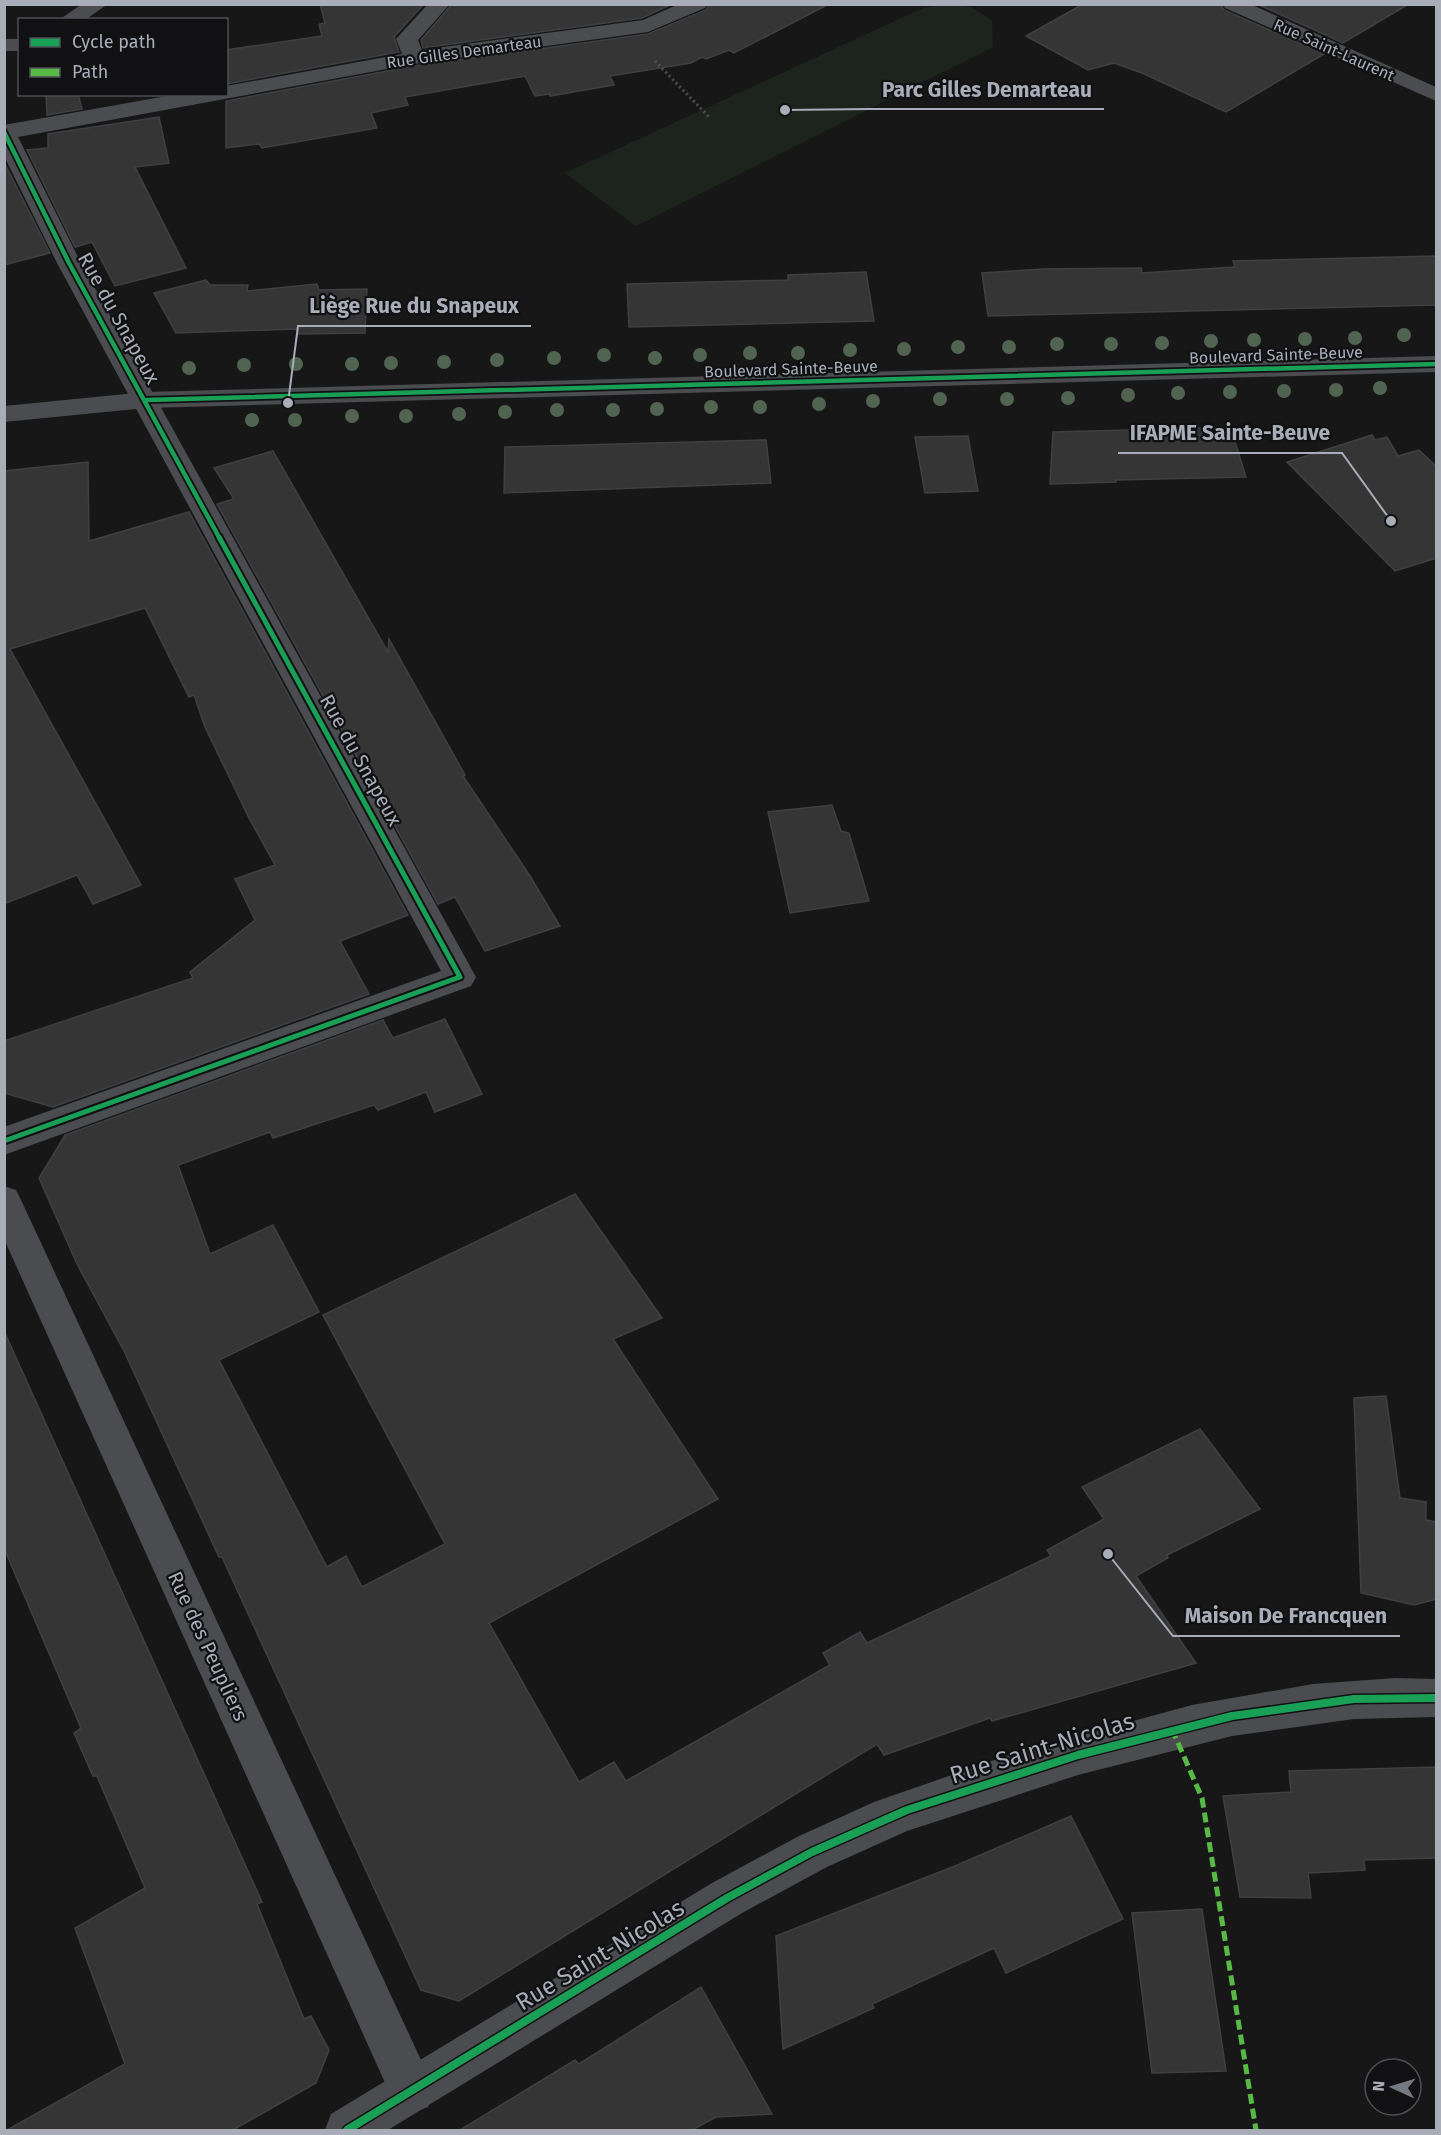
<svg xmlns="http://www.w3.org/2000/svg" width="1441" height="2135" font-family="'Fira Sans',sans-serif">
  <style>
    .green { fill: #1d241e }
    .building { fill: #353536; stroke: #3f4043; stroke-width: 1.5 }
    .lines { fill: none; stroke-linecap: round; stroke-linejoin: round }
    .path { stroke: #4d4e52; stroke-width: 3; stroke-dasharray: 2 3; stroke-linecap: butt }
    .service { fill: #4b4c50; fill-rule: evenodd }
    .minor { fill: #4b4c50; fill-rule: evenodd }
    .tertiary { fill: #4b4c50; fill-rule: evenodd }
    .quiet { stroke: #58b947; stroke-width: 5; stroke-dasharray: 10 5; stroke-linecap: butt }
    .cycleway-far2-casing { stroke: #111113; stroke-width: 8 }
    .cycleway-far1-casing { stroke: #111113; stroke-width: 9 }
    .cycleway-casing { stroke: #111113; stroke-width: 11 }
    .cycleway-far2 { stroke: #1a9f57; stroke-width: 4.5 }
    .cycleway-far1 { stroke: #1a9f57; stroke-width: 5 }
    .cycleway { stroke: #1a9f57; stroke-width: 8 }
    .tree { fill: #506451 }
    .labels { text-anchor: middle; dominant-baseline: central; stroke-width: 4.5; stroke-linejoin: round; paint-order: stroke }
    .far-street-label { font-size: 16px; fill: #a8adb8; stroke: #111113 }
    .street-label { font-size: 20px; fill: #a8adb8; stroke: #111113 }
    .near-street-label { font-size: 24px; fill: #a8adb8; stroke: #111113 }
    .leader { fill: none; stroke: #a8adb8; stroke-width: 2 }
    .callout-dot { fill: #a8adb8; stroke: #111113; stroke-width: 2 }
    .callout-label { font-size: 21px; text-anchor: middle; font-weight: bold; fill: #a8adb8; stroke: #111113; stroke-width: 4.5; stroke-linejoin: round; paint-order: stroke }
  </style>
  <rect width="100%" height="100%" fill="#171717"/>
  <polygon class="green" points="946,4 971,7 992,20 993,47 636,226 565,173 923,8"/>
  <g class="building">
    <polygon points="320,4 424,4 394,37 399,52 226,84 226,50 322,36 319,24 325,23"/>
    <polygon points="452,4 672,4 642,18 423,48 421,40"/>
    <polygon points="710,4 829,4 734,53 729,50 706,59 702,57 691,63 610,76 614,85 550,96 550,94 535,96 525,76 405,97 408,105 371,113 377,128 262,148 259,144 226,148 226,101 414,66 648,34 706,10"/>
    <polygon points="1083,4 1220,4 1224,10 1324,54 1226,112 1142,73 1114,63 1088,70 1026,36"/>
    <polygon points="1257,4 1409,4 1343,43"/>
    <polygon points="46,94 78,94 82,109 47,115"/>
    <polygon points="159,117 169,163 135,167 186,268 115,286 92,242 75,247 27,150 48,148 48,134"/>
    <polygon points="4,162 50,253 4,265"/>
    <polygon points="1437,256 1437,305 988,316 982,273 1043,269 1141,268 1142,273 1235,267 1233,261"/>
    <polygon points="866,272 874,321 629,327 627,284 788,280 788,275"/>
    <polygon points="206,280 210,285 248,285 247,291 317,284 319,290 367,289 365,333 298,334 297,329 176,333 154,293"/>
    <polygon points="1204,428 1206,433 1232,432 1246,477 1115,480 1116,482 1050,484 1053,432"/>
    <polygon points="1372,435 1375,440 1387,437 1398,456 1419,450 1437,467 1437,558 1395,571 1287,462"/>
    <polygon points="968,436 978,491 925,493 915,437"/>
    <polygon points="766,440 771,483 504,493 505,447"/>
    <polygon points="273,451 388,652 389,639 465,775 463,776 530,876 560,926 485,951 455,897 438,904 217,504 234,499 214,468"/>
    <polygon points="88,462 89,541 189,512 408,915 340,941 369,994 53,1107 4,1093 4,1041 193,978 190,972 255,920 235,879 275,865 249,818 205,727 194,695 189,697 145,608 10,649 141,885 93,904 77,875 4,904 4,471"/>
    <polygon points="832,805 841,831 849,833 869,901 790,913 768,812"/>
    <polygon points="445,1019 482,1094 435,1112 426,1092 378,1110 374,1105 273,1138 270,1132 178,1165 210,1254 273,1225 319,1312 219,1360 327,1567 346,1556 362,1587 445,1544 323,1315 575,1194 662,1318 613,1339 718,1499 489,1623 579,1782 614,1762 626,1781 830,1665 823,1653 860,1632 867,1643 1051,1556 1047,1550 1104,1519 1082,1487 1200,1429 1260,1509 1167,1555 1168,1558 1136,1576 1196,1663 992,1721 990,1718 884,1755 877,1744 459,2001 421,1990 222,1557 219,1557 124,1351 77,1264 39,1178 65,1135 383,1020 393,1038"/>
    <polygon points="4,1331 262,1902 257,1904 304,2019 311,2016 329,2050 316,2083 233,2130 7,2130 125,2064 75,1928 145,1888 97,1776 93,1776 74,1733 81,1728 4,1548"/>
    <polygon points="1386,1396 1400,1498 1426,1502 1426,1520 1437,1522 1437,1599 1414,1605 1361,1593 1354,1398"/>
    <polygon points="1437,1767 1437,1858 1364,1860 1365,1870 1308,1873 1311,1898 1240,1897 1223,1796 1291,1792 1289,1771"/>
    <polygon points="1071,1816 1123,1919 1006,1973 994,1948 872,2004 874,2008 783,2049 776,1936 955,1866"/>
    <polygon points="1202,1909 1226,2071 1152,2073 1132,1913"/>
    <polygon points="701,1987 772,2114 716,2117 692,2130 460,2130 575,2060 579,2064"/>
  </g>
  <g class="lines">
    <polyline class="path" points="655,61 710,118"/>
    <g class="service">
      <polygon points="82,4 108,4 85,20 59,20"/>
      <rect x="4" y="39" width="16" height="12"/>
    </g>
    <g class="minor">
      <polygon points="428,4 450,4 418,40 422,50 643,20 679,4 708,4 705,8 648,32 414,64 18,137 81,263 476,977 471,986 4,1155 4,1127 441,971 57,263 4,156 4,125 178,94 226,94 226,86 402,54 396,39"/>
      <polygon points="4,1186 16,1190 21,1200 428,2075 434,2091 428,2107 412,2113 396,2107 4,1239"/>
    </g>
    <g class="tertiary">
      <polygon points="1222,4 1250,4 1436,87 1436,101 1225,8"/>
      <polygon points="1436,356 1436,372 146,408 4,422 4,406 146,392"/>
      <polygon points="1395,1678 1436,1679 1436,1717 1354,1719 1232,1736 1078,1775 907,1831 827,1867 742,1913 388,2130 325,2130 331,2114 712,1883 797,1837 874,1802 1009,1755 1192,1705 1313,1684"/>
    </g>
    <polyline class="quiet" points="1172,1729 1202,1798 1256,2130"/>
    <g class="cycleway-far2-casing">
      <g id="cycleway-far2">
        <polyline points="4,132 69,263 220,539"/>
        <polyline points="146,400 1436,364"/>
      </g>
    </g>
    <g class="cycleway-far1-casing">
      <polyline id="cycleway-far1" points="4,1141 460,977 219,537"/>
    </g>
    <g class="cycleway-casing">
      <polyline id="cycleway" points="347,2130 727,1898 812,1852 907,1810 1078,1755 1232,1716 1354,1699 1436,1698"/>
    </g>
    <use href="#cycleway-far2" class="cycleway-far2"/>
    <use href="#cycleway-far1" class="cycleway-far1"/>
    <use href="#cycleway" class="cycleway"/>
  </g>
  <g class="tree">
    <circle cx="1404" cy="335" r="7"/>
    <circle cx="1355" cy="338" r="7"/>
    <circle cx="1305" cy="339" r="7"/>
    <circle cx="1254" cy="340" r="7"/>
    <circle cx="1211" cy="341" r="7"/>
    <circle cx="1162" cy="343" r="7"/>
    <circle cx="1057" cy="344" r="7"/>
    <circle cx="1111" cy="344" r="7"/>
    <circle cx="958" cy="347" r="7"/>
    <circle cx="1009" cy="347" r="7"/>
    <circle cx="904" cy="349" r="7"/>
    <circle cx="850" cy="350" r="7"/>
    <circle cx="750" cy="353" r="7"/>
    <circle cx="798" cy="353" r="7"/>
    <circle cx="604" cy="355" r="7"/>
    <circle cx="700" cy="355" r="7"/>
    <circle cx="554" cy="358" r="7"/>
    <circle cx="655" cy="358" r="7"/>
    <circle cx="497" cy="360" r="7"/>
    <circle cx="444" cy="362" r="7"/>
    <circle cx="391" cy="363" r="7"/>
    <circle cx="296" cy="364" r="7"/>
    <circle cx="352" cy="364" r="7"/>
    <circle cx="244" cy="365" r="7"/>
    <circle cx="189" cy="368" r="7"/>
    <circle cx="1380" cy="388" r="7"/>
    <circle cx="1336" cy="390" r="7"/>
    <circle cx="1284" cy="391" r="7"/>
    <circle cx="1230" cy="392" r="7"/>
    <circle cx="1178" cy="393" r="7"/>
    <circle cx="1128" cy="395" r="7"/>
    <circle cx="1068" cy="398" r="7"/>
    <circle cx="940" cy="399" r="7"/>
    <circle cx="1007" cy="399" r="7"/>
    <circle cx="873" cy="401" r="7"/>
    <circle cx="819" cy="404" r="7"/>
    <circle cx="711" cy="407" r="7"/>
    <circle cx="760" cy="407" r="7"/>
    <circle cx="657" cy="409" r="7"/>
    <circle cx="557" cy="410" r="7"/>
    <circle cx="613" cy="410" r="7"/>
    <circle cx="505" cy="412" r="7"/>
    <circle cx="459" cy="414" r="7"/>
    <circle cx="352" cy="416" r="7"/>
    <circle cx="406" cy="416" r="7"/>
    <circle cx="252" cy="420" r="7"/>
    <circle cx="295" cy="420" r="7"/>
  </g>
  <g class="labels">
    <g class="far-street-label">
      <text transform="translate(1334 50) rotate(24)">Rue Saint-Laurent</text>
      <text transform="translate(464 52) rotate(-8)">Rue Gilles Demarteau</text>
      <text transform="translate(1276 355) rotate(-2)">Boulevard Sainte-Beuve</text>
      <text transform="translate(791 369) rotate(-2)">Boulevard Sainte-Beuve</text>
    </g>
    <g class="street-label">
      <text transform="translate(119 318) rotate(61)">Rue du Snapeux</text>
      <text transform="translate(361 760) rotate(61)">Rue du Snapeux</text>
      <text transform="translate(208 1646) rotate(65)">Rue des Peupliers</text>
    </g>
    <g class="near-street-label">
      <text transform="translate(1042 1748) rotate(-17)">Rue Saint-Nicolas</text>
      <text transform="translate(600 1955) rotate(-31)">Rue Saint-Nicolas</text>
    </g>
  </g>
  <path class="leader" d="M785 110L870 109H1104M288 403L298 326H531M1391 521L1342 453H1118M1108 1554L1173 1636H1400"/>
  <g class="callout-dot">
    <circle cx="785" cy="110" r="6"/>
    <circle cx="288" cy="403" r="6"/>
    <circle cx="1391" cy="521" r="6"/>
    <circle cx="1108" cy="1554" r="6"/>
  </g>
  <g class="callout-label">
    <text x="987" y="97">Parc Gilles Demarteau</text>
    <text x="414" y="313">Liège Rue du Snapeux</text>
    <text x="1230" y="440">IFAPME Sainte-Beuve</text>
    <text x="1286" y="1623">Maison De Francquen</text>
  </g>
  <rect width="1441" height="2135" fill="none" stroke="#a8adb8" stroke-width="12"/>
  <rect x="18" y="18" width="210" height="78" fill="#111113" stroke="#4d4f55" stroke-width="1.5"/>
  <rect x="30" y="38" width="30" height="9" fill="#1a9f57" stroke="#4d4f55" stroke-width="1.5"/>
  <text x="72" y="48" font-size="18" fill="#a8adb8">Cycle path</text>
  <rect x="30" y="68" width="30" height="9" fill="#58b947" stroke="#4d4f55" stroke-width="1.5"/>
  <text x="72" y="78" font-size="18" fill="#a8adb8">Path</text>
  <g transform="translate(1393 2087) rotate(274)"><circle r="28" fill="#111113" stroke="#4d4f55" stroke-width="1.5"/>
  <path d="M0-4.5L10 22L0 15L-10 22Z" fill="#757880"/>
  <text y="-9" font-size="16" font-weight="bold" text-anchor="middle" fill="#a8adb8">N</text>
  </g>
</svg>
